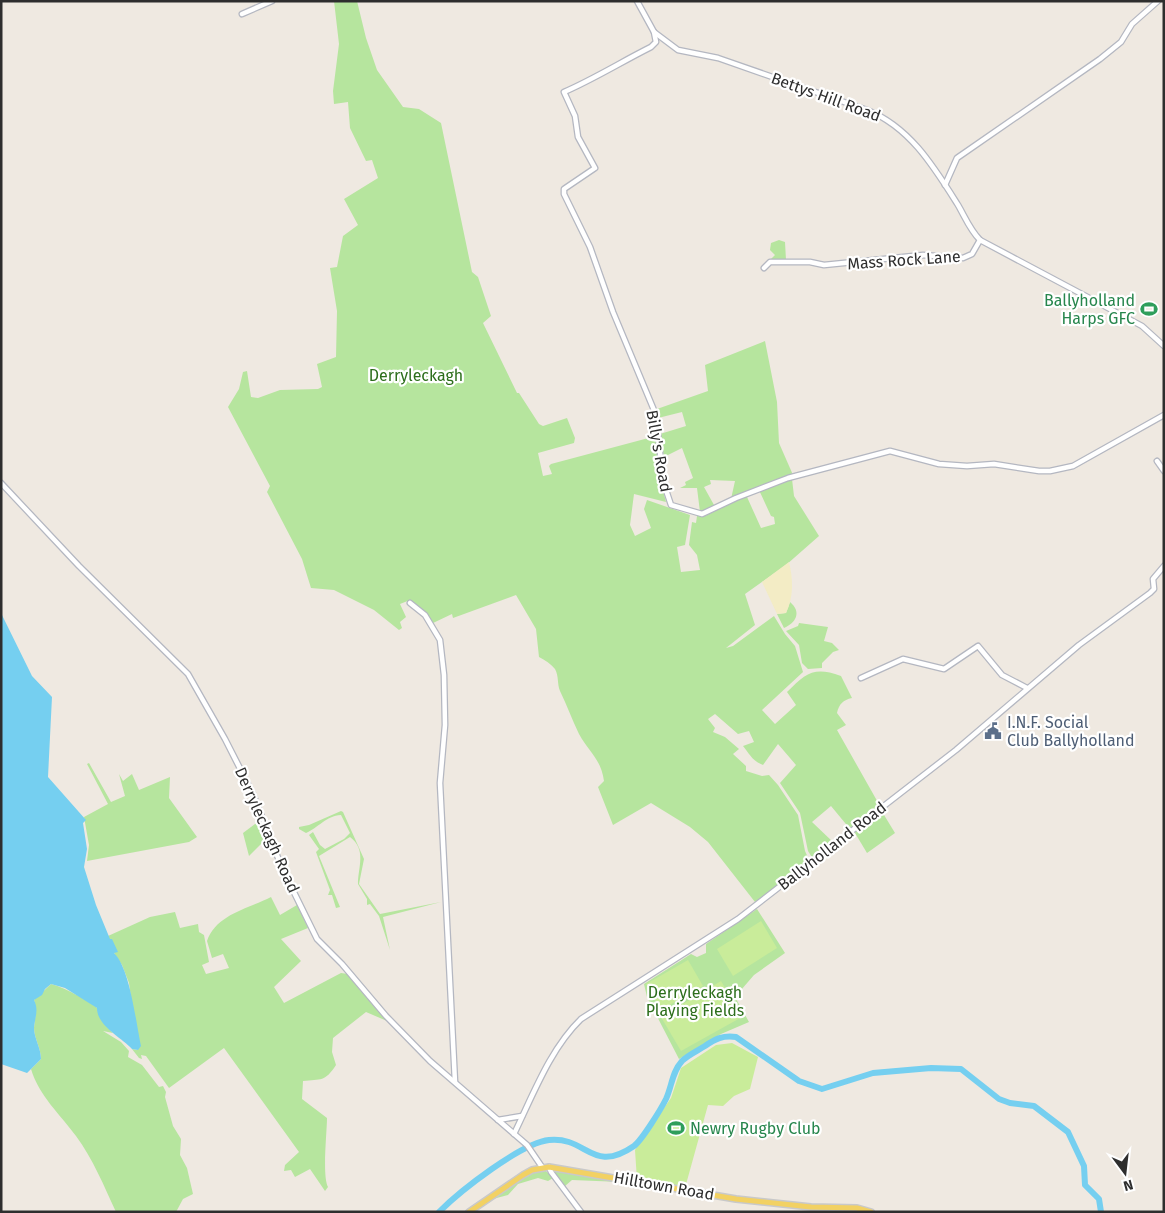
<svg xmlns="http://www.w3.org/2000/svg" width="1165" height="1213" font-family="'Fira Sans',sans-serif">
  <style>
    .green { fill: #b6e59e }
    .sand { fill: #f3ecc5 }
    .pitch { fill: #c9ec9a }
    .water { fill: #75cff0 }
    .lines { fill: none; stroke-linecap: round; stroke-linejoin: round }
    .river { stroke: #75cff0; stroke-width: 6 }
    .minor-casing { stroke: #b4b7c1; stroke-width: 7 }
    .major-casing { stroke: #c9c9c9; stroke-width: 8 }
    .minor { stroke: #fff; stroke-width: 4.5 }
    .major { stroke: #f2d163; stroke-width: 5 }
    .labels { text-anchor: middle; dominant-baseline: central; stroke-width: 4.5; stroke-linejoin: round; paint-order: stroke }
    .street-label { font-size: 16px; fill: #2e2e2e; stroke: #fff }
    .leisure-label { font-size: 16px; fill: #27864d; stroke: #fff; text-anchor: end }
    .park-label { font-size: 16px; fill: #2c6e1b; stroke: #fff }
    .service-label { font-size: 16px; fill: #4e5e75; stroke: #fff; text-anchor: start }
  </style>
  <rect width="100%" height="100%" fill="#efe9e1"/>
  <g class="green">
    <path d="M 334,1 L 357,1 L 366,38 L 377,70 L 403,107 L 419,109 L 441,123 L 472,272 L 478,277 L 491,316 L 483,323 L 517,393 L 519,393 L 539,424 L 543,426 L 567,418 L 575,438 L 574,443 L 538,453 L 543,476 L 552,474 L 549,466 L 551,464 L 656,436 L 661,483 L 666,502 L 634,494 L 630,525 L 635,536 L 651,528 L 644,509 L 647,500 L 690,515 L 685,545 L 677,547 L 681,572 L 700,570 L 697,555 L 689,545 L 692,522 L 696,523 L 697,516 L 705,516 L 742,497 L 747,497 L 761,528 L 775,524 L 774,517 L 771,516 L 759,490 L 792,479 L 794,496 L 819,536 L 786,565 L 745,594 L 755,625 L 726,648 L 733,646 L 774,616 L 785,634 L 795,646 L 803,672 L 762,710 L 775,724 L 796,705 L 787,692 C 806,673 814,666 841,676 L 852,698 C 843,700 839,704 837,713 L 846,725 L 837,730 L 880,806 L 850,829 L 831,806 L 812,822 L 833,842 L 813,859 L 808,851 L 800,813 L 780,783 L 796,765 L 778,744 L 763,765 C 752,761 749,753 743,746 L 754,742 L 749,731 L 738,734 L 715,714 L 708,719 L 715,728 L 713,732 L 725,737 L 739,749 L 733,754 L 746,766 L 746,771 L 762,776 L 769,775 L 778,785 L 798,815 L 805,851 L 810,862 L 755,902 L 708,842 L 690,827 L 651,803 L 613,825 L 598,787 L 604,781 C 601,759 589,752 579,734 C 572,720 567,705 560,691 C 557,684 559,676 555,669 C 551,664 545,660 539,657 L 536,629 L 516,595 L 453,618 L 452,614 L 433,623 L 410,600 L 400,604 L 406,617 L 400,622 L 402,628 L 399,630 L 374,610 L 334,590 L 311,588 L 302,559 L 267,492 L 270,486 L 228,407 L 239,389 L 243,372 L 247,371 L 251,397 L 258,398 L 280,390 L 318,389 L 322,387 L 317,364 L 336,357 L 337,311 L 330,268 L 337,267 L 343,236 L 358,225 L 344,199 L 378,178 L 372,160 L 366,161 L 350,128 L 348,102 L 334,104 L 333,91 L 339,44 Z"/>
    <polygon points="779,240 785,242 786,260 772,261 771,259 775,255 770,250 771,243"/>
    <polygon points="765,341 777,402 779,443 793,475 731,499 735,481 710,480 711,484 704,487 714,505 711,509 700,512 697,488 680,488 686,485 685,482 693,478 682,448 664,457 660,434 686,426 682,412 658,418 657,409 708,391 705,365"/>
    <path d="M 790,602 C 802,612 796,623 784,628 L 777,614 L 786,613 Z"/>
    <polygon points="799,623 828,627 824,641 832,643 839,650 833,652 822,663 822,668 808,669 802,663 799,645 786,631 798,626"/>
    <polygon points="89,763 111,802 125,796 119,774 123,781 132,774 139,790 170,777 169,798 197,837 189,842 87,861 89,845 84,817 108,804 87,764"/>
    <polygon points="881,810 895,833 867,853 855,833 856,829"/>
    <path d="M 341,811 L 343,812 L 364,859 L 359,884 L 380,914 L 441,902 L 383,917 L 390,950 L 379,916 L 370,904 L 367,905 L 367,899 L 358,884 C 358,867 367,850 350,837 L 319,856 L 340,907 L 336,908 L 332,895 L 328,895 L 330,890 L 316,852 L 319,849 L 309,835 L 313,832 L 320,845 L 325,849 L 344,839 L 350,833 L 341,815 C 326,816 318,828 306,833 L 299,829 L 299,827 L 309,825 Z"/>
    <polygon points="259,821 263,821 267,838 249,856 243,833"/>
    <path d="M 271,897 L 280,915 L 297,905 L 308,928 L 281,939 L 301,961 L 274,987 L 284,1003 L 341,973 L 348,974 L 387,1021 L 366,1012 L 333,1038 L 332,1052 L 336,1065 C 325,1082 321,1079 303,1081 L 302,1099 L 327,1118 C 327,1132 322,1176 328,1187 L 325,1191 L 310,1169 L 295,1177 L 291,1170 L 284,1171 L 285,1165 L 299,1152 L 224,1048 L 169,1088 L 146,1056 L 141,1055 L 142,1059 L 139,1058 L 132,1049 L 138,1050 L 129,983 L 122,965 L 114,953 L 108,936 L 150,917 L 175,912 L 180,928 L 198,924 L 199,932 L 204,935 L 209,962 L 202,965 L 206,974 L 229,968 L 223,954 L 212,958 L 207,941 C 216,914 250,908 271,897 Z"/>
    <polygon points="757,909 785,953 754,975 735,997 749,1022 721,1034 679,1059 647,997 644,984 691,954 697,957 706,953 706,944"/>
    <path d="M 51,984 C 63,987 86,999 96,1007 C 102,1013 103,1024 113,1033 L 103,1031 L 121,1042 L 129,1051 L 128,1057 L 142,1065 L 159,1087 L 163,1086 L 166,1092 L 165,1097 L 173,1126 L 181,1139 L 180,1155 L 187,1168 L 193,1194 L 183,1199 L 176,1212 L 116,1212 C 104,1186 93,1159 76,1136 C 60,1114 39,1096 31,1069 L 41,1059 C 41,1048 34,1038 34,1028 C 35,1017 37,1011 34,1000 Z"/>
    <polygon points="538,1170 545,1170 553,1178 548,1181 538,1178 518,1184 508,1195 489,1200 528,1174"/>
    <polygon points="553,1170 621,1182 572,1180 565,1186"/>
  </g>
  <path class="sand" d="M 789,562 C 793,578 794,597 786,613 L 777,614 L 762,582 Z"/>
  <g class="pitch">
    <polygon points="761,921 777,948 733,976 717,949"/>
    <polygon points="688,960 703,986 661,1010 646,984"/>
    <polygon points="721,981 742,1017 681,1051 661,1017"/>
    <polygon points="732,1043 758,1057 750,1089 734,1096 723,1106 708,1105 685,1188 664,1182 637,1180 635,1150 671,1098 681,1068 716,1045"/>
  </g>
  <path class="water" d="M 1,613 L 32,676 L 52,697 L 48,777 L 86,820 L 83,823 L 87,849 L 84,867 L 96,905 L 110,939 L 112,939 L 118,952 L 114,953 C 130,968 136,1023 141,1046 L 138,1050 L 132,1049 C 121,1037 97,1026 97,1008 L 65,988 L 51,984 L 45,989 L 42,995 L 34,1000 C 39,1010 35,1017 34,1028 C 34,1038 41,1048 41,1059 L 27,1073 L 1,1064 Z"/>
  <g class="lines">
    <path class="river" d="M 439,1212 C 460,1191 521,1143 549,1140 C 587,1136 592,1175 634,1146 C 642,1140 661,1109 666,1099 C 672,1086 672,1072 682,1061 C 688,1055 697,1051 705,1046 C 715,1039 723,1035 736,1037 L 799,1081 L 822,1089 L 873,1073 L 931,1068 L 961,1069 L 999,1099 L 1010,1103 L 1034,1106 L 1068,1132 L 1084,1166 L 1085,1185 L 1099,1199 L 1101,1212"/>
    <g class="minor-casing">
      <g id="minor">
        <path d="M 637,1 L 654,32 L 678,50 L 718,58 L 867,110 C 910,127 934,167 958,205 C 965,217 970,230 980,240 L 1142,326 L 1164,346"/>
        <polyline points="242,14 272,1"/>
        <path d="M 654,32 L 656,42 L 651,47 C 621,62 594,79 564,92 L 575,116 L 578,137 L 595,168 L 564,189 L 564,194 L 590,247 L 613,312 L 656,415 L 663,481 L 671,505 L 702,514 L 736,498 L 788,478 L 890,451 L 939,464 L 967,466 L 994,464 L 1039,471 L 1050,471 L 1073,466 L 1164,415"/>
        <polyline points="945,185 957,158 1100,59 1121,42 1132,24 1158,1"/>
        <polyline points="764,268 770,262 810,262 824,265 923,255 963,258 972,254 980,240"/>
        <polyline points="1157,461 1164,471"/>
        <polyline points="1,483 79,566 188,674 225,739 253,794 282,868 317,939 342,964 386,1016 430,1061 527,1145 542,1167"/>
        <polyline points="410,603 425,615 440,640 444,675 445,725 440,783 455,1082"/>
        <polyline points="861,678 903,659 944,669 978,646 1002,675 1027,688"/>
        <polyline points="498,1120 522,1116"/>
        <path d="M 514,1134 C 533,1095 550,1049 581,1019 L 738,919 L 956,750 L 1079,645 L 1150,593 L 1154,589 L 1153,579 L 1164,566"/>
        <polyline points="549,1167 551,1172 581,1212"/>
      </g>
    </g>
    <g class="major-casing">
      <polyline id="major" points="469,1212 523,1175 532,1170 549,1167 736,1199 811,1207 857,1208 871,1212"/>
    </g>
    <use href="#minor" class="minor"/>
    <use href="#major" class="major"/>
  </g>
  <defs>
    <g id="stadium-bare" transform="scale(1.35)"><path d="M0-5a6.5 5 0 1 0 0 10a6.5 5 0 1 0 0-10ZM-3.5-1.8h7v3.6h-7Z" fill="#2e9e5b" stroke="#fff" stroke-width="2.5" paint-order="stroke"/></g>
    <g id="civic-bare" transform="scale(1.35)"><path d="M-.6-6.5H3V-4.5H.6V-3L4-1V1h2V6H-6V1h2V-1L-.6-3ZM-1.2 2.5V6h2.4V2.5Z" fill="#5c6f8a" stroke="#fff" stroke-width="2.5" paint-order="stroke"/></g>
  </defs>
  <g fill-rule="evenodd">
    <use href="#stadium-bare" x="1149" y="309"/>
    <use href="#civic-bare" x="993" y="731"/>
    <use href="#stadium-bare" x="676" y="1128"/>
  </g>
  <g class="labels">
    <g class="street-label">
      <text transform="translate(826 97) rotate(20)">Bettys Hill Road</text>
      <text transform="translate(904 260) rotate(-4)">Mass Rock Lane</text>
      <text transform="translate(659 451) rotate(80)">Billy's Road</text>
      <text transform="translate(267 830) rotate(66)">Derryleckagh Road</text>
      <text transform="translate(832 846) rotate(-38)">Ballyholland Road</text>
      <text transform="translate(664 1186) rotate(10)">Hilltown Road</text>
    </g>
    <g class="leisure-label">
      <text x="1135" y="300">Ballyholland<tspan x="1135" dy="18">Harps GFC</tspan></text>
      <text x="690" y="1128" text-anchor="start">Newry Rugby Club</text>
    </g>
    <g class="park-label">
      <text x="416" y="375">Derryleckagh</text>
      <text x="695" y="992">Derryleckagh<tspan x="695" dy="18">Playing Fields</tspan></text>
    </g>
    <g class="service-label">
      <text x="1007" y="722">I.N.F. Social<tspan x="1007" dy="18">Club Ballyholland</tspan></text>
    </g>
  </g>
  <rect width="1165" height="1213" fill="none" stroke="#2e2e2e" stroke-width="5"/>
  <g transform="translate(1125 1173) rotate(165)" stroke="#ffffff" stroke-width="4" paint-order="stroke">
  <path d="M0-4L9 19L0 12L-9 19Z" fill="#2e2e2e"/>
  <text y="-8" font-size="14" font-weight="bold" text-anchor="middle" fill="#2e2e2e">N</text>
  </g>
</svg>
